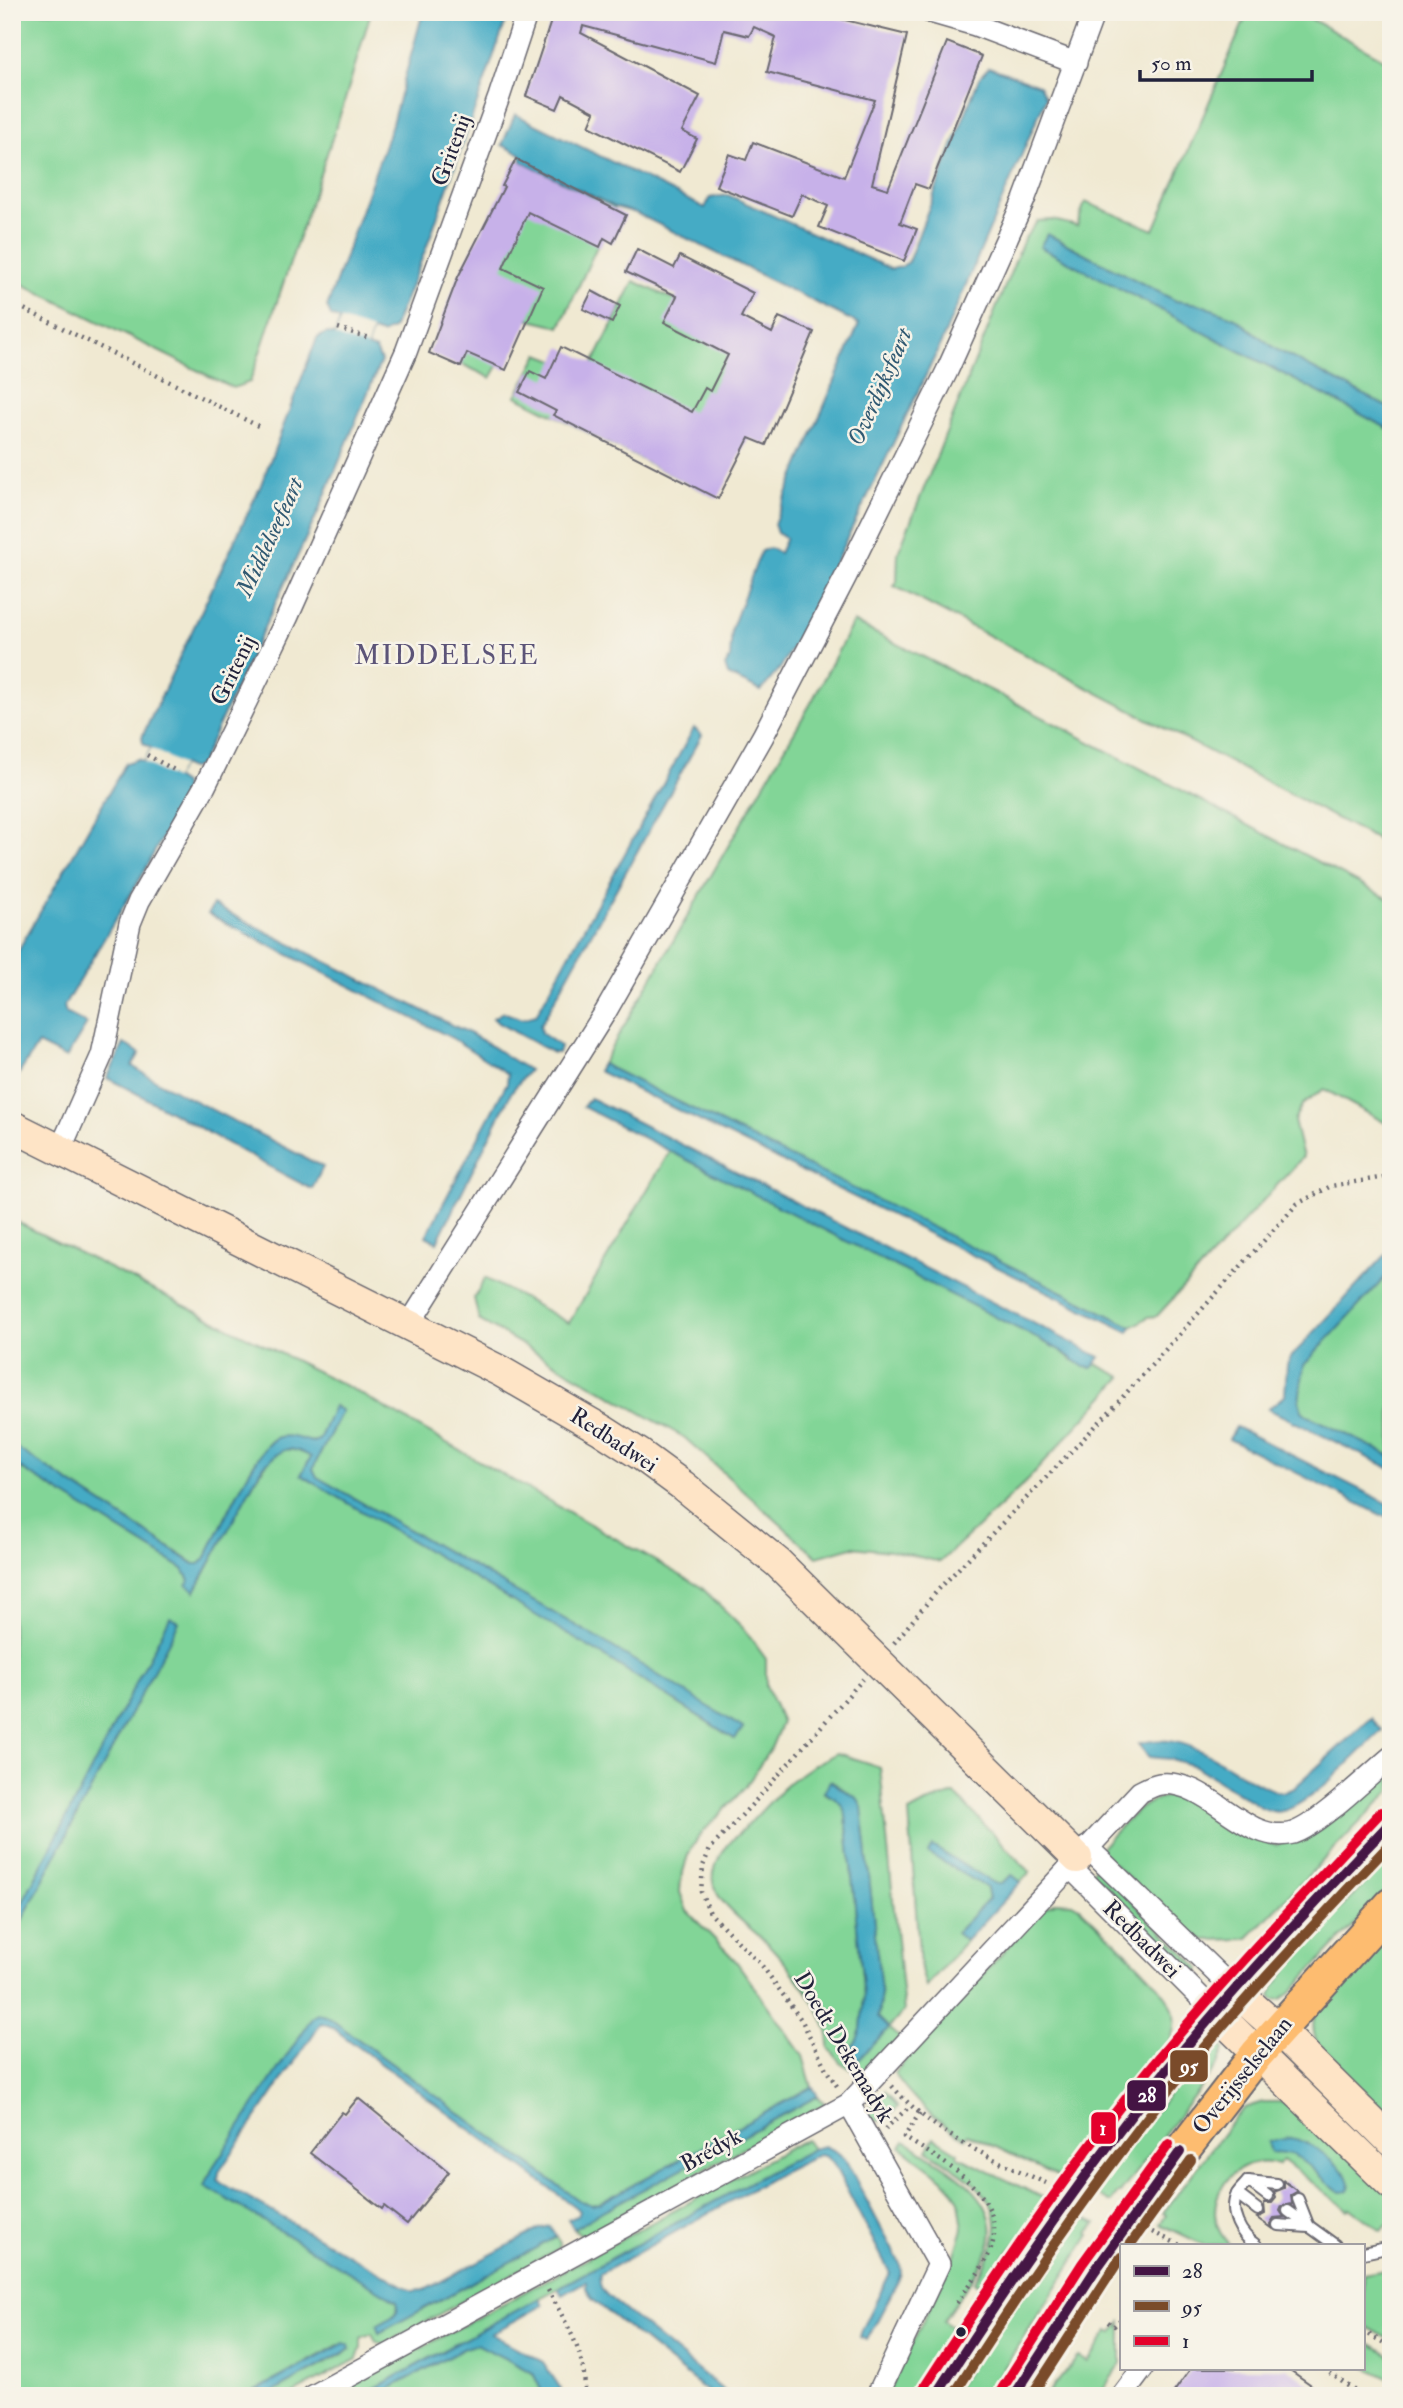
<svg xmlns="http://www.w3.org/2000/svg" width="1403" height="2408" font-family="'IM FELL Double Pica',serif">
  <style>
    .green { fill: #82d597; stroke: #527c69; stroke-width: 2; fill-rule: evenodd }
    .water { fill: #45abc5; stroke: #346680; stroke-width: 2 }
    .pier { fill: #f0e9d2 }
    .building { fill: #c7b1e9 }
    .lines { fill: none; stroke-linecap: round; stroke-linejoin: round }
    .lane-casing { stroke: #6a6870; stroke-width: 14 }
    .street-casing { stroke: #6a6870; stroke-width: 24 }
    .secondary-casing { stroke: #6a6870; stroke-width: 33 }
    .primary-casing { stroke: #6a6870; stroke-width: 37 }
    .path { stroke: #6a6870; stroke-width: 4.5; stroke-dasharray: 2 5; stroke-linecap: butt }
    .lane { stroke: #fff; stroke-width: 10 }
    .street { stroke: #fff; stroke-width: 21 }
    .secondary { stroke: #fee4c6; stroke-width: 30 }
    .primary { stroke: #fdbc70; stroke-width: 33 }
    .primary-bridge-casing { stroke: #6a6870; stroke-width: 37; stroke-linecap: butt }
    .primary-bridge { stroke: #fdbc70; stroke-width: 33 }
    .bus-1-casing { stroke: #f7f3e8; stroke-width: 16 }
    .bus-2-casing { stroke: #f7f3e8; stroke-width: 16 }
    .bus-3-casing { stroke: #f7f3e8; stroke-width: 16 }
    .bus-1 { stroke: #441444; stroke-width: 10 }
    .bus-2 { stroke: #7a4b2a; stroke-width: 10 }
    .bus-3 { stroke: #e4002b; stroke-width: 10 }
    .bus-dot { fill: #22223b; stroke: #f7f3e8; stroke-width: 2.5 }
    .labels { text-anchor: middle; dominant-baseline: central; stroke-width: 5; stroke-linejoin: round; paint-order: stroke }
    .street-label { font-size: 23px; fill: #22223b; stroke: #f7f3e8 }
    .water-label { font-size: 24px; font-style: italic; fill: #305972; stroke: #f7f3e8 }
    .quarter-label { font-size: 26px; letter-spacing: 2px; fill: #5c5478; stroke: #f7f3e8 }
    .line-badge { stroke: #f7f3e8; stroke-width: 2.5 }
    .badge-label { font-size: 19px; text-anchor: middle; font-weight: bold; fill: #fff }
  </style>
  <rect width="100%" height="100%" fill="#f7f3e8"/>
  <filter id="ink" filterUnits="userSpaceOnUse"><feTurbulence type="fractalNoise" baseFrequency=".0143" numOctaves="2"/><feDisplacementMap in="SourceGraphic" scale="14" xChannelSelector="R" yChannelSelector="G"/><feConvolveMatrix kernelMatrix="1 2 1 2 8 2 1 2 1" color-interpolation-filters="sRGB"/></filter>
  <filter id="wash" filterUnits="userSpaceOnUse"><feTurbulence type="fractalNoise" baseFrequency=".00686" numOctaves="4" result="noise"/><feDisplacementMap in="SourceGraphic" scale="28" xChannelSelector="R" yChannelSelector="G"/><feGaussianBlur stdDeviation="1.57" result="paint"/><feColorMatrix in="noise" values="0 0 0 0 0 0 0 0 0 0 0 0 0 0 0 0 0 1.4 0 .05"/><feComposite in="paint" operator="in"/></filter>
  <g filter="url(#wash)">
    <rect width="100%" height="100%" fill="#f0e9d2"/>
    <g class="green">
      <polygon points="12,12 371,12 344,103 250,382 233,388 12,279"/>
      <polygon points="1248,12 1303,12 1304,15 1391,63 1391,409 1277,350 1235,318 1199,304 1176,301 1047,234 1209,335 1391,430 1391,847 894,586 897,581 898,553 1024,239 1038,221 1053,220 1077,226 1085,202 1154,230"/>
      <polygon points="522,162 615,207 560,327 526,319 491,378 436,352"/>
      <polygon points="634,281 793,355 745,430 714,496 516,396 539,354 583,371 591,368"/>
      <polygon points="853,622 1004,697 1391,900 1391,1126 1324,1089 1302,1105 1294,1121 1303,1157 1157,1316 1148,1317 1132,1327 602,1064 811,703"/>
      <polygon points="670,1151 1060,1350 1072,1360 1092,1368 1096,1364 1122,1377 1022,1486 940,1562 899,1552 852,1547 817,1557 685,1438 479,1320 474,1298 485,1278 569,1323"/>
      <path d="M 13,1220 L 348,1387 L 701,1587 L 743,1628 L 766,1659 L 766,1686 L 782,1722 L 772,1746 L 745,1788 L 699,1836 L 688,1855 L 681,1879 L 680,1892 L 687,1911 L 736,1961 L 803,2056 L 812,2087 L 600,2203 L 592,2205 L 580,2201 L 326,2016 L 318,2014 L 312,2018 L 206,2180 L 397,2301 C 401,2315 387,2320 377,2326 L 379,2333 L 556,2237 L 560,2243 L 558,2249 L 385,2344 L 376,2342 L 372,2333 L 361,2338 L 361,2348 L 357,2359 L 289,2396 L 266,2396 L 350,2350 L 338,2345 L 246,2396 L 12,2396 L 12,1939 L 178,1623 L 170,1618 L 12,1923 L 12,1463 L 183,1569 L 195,1591 C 210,1567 261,1458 279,1451 C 289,1447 303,1452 311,1457 L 302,1475 L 599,1653 L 734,1739 L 742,1728 L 606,1643 L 317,1477 L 313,1469 L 315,1464 L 342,1411 L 335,1406 L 319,1440 C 305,1446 290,1432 276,1438 C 257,1445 217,1537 205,1559 L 200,1564 L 195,1564 L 12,1445 Z"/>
      <polygon points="1391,1271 1391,1456 1308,1416 1302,1411 1299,1401 1303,1365"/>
      <path d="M 837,1753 L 880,1767 L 904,2011 L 889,2028 L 901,2038 L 862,2076 L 840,2062 L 829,2048 C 831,2015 790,1967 768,1944 C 753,1929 713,1902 713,1880 C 714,1855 734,1838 750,1823 C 768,1804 787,1782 809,1768 C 818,1762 828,1758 837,1753 ZM 831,1781 L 858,1799 L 863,1818 L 881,1992 L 878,2017 L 857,2040 L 861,2029 L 864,1996 L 846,1816 C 843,1802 836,1799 824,1793 Z"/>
      <path d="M 1391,1765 L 1391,1790 L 1247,1939 L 1204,1940 L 1174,1922 L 1099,1850 C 1121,1826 1153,1782 1192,1800 C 1204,1805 1216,1815 1228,1823 C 1244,1833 1258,1842 1277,1845 Z"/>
      <polygon points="955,1794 1030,1872 1021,1882 1012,1875 1001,1883 994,1883 932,1846 987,1888 989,1899 956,1933 966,1941 926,1987 920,1966 909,1812 926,1803"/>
      <path d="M 1391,1857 L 1391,1885 L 1292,1991 L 1281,1999 L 1274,2000 L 1271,1996 C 1278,1967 1366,1884 1391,1857 Z"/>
      <polygon points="1096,1866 1200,1968 1195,1974 1092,1872"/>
      <path d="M 1057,1902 L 1072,1903 L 1079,1907 C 1100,1928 1165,1985 1173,2009 C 1177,2023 1172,2038 1167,2051 L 1074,2171 L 1069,2169 L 1063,2179 L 968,2134 L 965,2138 C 936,2122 913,2100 894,2073 L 1043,1908 Z"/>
      <path d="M 1391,1921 L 1391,2125 L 1326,2059 C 1318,2047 1311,2034 1314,2019 C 1318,2000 1375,1939 1391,1921 Z"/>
      <polygon points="1216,2040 1220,2041 1224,2049 1219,2063 1120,2193 1118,2193 1111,2202 1090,2191 1211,2042"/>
      <polygon points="885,2091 898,2107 883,2121 873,2121 867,2114 867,2110"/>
      <polygon points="818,2096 825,2104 583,2236 574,2229 604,2210"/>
      <path d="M 1264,2102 L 1282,2102 L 1292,2105 L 1391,2190 L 1391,2222 L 1381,2231 L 1350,2208 L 1348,2210 L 1283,2160 L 1278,2165 C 1231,2150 1193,2210 1230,2245 L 1204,2245 L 1160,2224 L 1166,2215 L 1163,2213 L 1233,2120 L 1245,2108 ZM 1308,2143 L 1336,2190 L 1297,2155 L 1283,2151 Z"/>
      <path d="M 934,2138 L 958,2153 L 957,2156 L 1048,2200 L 1039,2218 L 978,2285 L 974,2282 C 1021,2211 987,2189 927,2150 Z"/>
      <polygon points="806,2139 812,2149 361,2396 333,2396"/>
      <path d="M 905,2141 C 941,2165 1010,2197 987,2252 C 978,2273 956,2301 943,2321 L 952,2327 L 922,2396 L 886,2396 L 953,2260 L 963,2229 L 959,2201 L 952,2189 L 942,2178 L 901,2147 Z"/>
      <polygon points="1075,2213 1096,2223 1088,2233 1090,2235 986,2396 950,2396"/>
      <polygon points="1391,2269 1391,2340 1363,2325 1363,2274"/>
      <polygon points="1121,2322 1121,2364 1098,2396 1046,2396 1077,2358 1079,2357 1088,2362 1109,2330 1112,2332"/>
      <polygon points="1363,2340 1391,2355 1391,2380 1363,2366"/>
      <polygon points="477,2344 533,2373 544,2396 376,2396 463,2349"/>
    </g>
    <g class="water">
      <polygon points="423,12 509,12 426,249 393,329 382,334 372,331 367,347 376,350 381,361 319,510 200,765 190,769 182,765 174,778 183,784 185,794 145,870 64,1006 66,1013 87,1024 66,1058 38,1044 12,1085 12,961 126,763 138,759 144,762 151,748 143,743 142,737 260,487 317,338 327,333 335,335 340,320 331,316 327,307 391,127"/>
      <polygon points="989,67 1039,85 1046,98 938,350 878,475 807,620 781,667 761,691 728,675 725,666 730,658 732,628 761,551 770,548 779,553 786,538 777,533 774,524 859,324 636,213 615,207 522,162 521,154 502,145 515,114 705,208 710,198 728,195 891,269 901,267 908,262 979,78"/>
      <polygon points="1047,234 1176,301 1199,304 1235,318 1277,350 1391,409 1391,430 1040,247"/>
      <polygon points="694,728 702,735 540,1026 541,1033 560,1046 558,1053 553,1053 498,1023 493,1018 503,1012 522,1019 536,1015"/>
      <path d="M 213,905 L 454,1026 C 482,1037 502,1055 529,1070 L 512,1091 L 437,1242 L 426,1236 L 507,1083 L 508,1074 L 452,1038 L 208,914 Z"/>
      <path d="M 124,1044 L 140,1053 L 132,1066 L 162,1084 L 323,1167 L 312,1189 C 243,1154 177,1113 107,1078 Z"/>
      <polygon points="602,1064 1067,1294 1132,1327 1129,1332 598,1071"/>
      <polygon points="590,1098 1100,1357 1092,1368 1084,1367 1060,1350 583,1107"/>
      <polygon points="1391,1249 1391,1271 1304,1365 1299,1401 1302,1411 1308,1416 1391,1456 1391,1469 1268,1409 1285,1395 1287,1364 1292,1356"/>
      <path d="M 334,1406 L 342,1411 L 315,1464 L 313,1469 L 317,1477 L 606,1643 L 743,1728 L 735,1739 L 599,1653 L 301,1475 L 311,1457 C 285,1441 280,1452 262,1467 L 195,1591 L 187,1585 L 189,1580 L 183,1569 L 12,1463 L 12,1445 L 194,1564 L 200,1564 L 205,1559 C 217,1537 257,1446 276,1438 C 287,1433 302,1440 313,1442 L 319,1440 Z"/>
      <polygon points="1236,1427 1391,1505 1391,1520 1229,1439"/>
      <polygon points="170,1617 179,1622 12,1939 12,1923"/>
      <path d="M 1371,1718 L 1382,1730 C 1362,1750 1309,1806 1282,1811 C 1274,1813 1268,1810 1261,1807 L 1195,1766 L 1170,1759 L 1148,1757 L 1139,1744 C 1181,1729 1223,1765 1257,1783 C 1264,1786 1275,1793 1283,1792 C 1287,1792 1290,1789 1294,1788 Z"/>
      <path d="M 830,1781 L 858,1799 L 862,1807 L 881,1992 L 878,2017 L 889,2028 L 855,2063 L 852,2060 L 850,2049 L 857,2040 L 861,2029 L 864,1996 L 846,1816 C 843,1802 836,1799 824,1792 Z"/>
      <polygon points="932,1846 994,1883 1001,1883 1012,1875 1021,1882 966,1941 956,1933 989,1899 987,1888 928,1853"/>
      <path d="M 318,2014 L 326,2016 L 580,2201 L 592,2205 L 600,2203 L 812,2087 L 818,2096 L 604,2210 L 574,2229 L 568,2220 L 577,2216 L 579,2211 L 575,2207 L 330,2026 L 321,2023 L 219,2172 L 218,2180 L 221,2183 L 413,2291 L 425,2290 L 539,2229 L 550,2226 L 556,2237 L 379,2333 L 377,2326 C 387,2320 402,2315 397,2301 L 205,2186 L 213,2167 L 312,2018 Z"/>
      <path d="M 1290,2138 C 1310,2141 1331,2158 1345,2173 C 1354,2183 1350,2197 1336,2190 C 1316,2173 1299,2148 1271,2153 L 1268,2142 Z"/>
      <path d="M 824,2146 L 837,2152 L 845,2159 L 900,2264 L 901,2273 L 898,2281 L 867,2340 L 860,2337 L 862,2330 L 890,2273 L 833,2163 L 825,2156 L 818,2155 L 779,2174 L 600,2274 C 598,2285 602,2291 610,2298 L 730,2396 L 713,2396 L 592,2299 L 586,2288 L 586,2281 L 562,2295 L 558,2288 L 748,2183 L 812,2149 Z"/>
      <polygon points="539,2298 543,2305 491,2334 543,2362 561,2389 560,2396 544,2396 533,2373 477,2344 463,2349 376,2396 361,2396"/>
      <polygon points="344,2343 349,2345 350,2349 266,2396 246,2396"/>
    </g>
    <g class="pier">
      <polygon points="341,320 372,330 367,347 335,336"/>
      <polygon points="151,748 182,765 174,779 144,762"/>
    </g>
    <g id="blocks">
      <g class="building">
        <polygon points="554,12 812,12 907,35 872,184 888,189 947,42 982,56 929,189 915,184 900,223 917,229 904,261 819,227 828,206 802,194 792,216 716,186 729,154 746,160 753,142 844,177 875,100 767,72 776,37 754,27 749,36 724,30 716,62 583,26 581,33 700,96 682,131 697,139 680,172 589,126 595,112 563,95 557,109 526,96"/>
        <polygon points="516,159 626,215 613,243 604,238 600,247 528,212 503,268 543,287 506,370 467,353 461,367 429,353 458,277 504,187 502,186"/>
        <polygon points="637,249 674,268 680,256 753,293 741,317 772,333 779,317 814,332 766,445 749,438 718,499 553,415 556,411 519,392 530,371 546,379 561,347 692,412 705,388 710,391 728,355 664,322 677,296 626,272"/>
        <polygon points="592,291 620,306 612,323 583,309"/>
        <polygon points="358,2098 449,2172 407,2224 384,2206 382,2209 310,2153 342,2112 345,2114"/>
        <polygon points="1284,2181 1298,2191 1291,2195 1292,2204 1282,2206 1280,2211 1284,2217 1274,2218 1270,2224 1271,2228 1257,2218 1265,2214 1264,2203 1272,2203 1276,2198 1274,2192 1284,2188"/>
        <polygon points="1191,2368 1287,2368 1327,2396 1171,2396"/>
      </g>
    </g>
  </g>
  <g filter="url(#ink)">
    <use href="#blocks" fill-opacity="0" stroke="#6a6870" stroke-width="2"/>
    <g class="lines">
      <g class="lane-casing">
        <g id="lane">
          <polyline points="1248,2181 1268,2196"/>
          <polyline points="1237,2194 1258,2210"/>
          <polyline points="1288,2211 1335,2245"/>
          <polyline points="1278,2225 1309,2227 1298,2199"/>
          <path d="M 1256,2245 C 1241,2235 1228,2213 1237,2194 C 1239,2190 1245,2185 1248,2181 L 1277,2184"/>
          <polyline points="1363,2253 1391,2247"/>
        </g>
      </g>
      <g class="street-casing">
        <g id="street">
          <polyline points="930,12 975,25 1076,63"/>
          <polyline points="60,1150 102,1055 130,923 139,901 205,786 287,618 406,352 499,97 527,12"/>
          <polyline points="408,1326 606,1011 763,736 846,576 947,371 1024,200 1094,12"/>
          <polyline points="1087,1847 1234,1990"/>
          <polyline points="1069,1866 1215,2012"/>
          <polyline points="849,2104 939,2264 877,2396"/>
          <path d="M 313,2396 L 849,2104 L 1140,1792 C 1146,1789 1153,1785 1160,1784 C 1209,1778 1245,1846 1293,1833 C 1318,1825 1368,1776 1391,1757"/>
          <polyline points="1122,2396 1143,2368"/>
        </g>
      </g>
      <g class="secondary-casing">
        <g id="secondary">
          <polyline points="12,1126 500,1371 602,1430 641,1455 682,1485 778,1563 1077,1858"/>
          <polyline points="1234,1990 1278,2029 1391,2141"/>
          <polyline points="1215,2012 1391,2184"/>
        </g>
      </g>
      <g class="primary-casing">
        <g id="primary">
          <polyline points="1085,2177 1151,2090 1215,2012 1391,1822"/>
          <polyline points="1142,2203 1257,2054 1391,1905"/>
          <polyline points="936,2396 998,2299 1055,2217"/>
          <polyline points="1014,2396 1050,2336 1112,2245"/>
        </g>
      </g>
      <g class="path">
        <polyline points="12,303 262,428"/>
        <polyline points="338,328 369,338"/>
        <polyline points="147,755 178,772"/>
        <polyline points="894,1643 937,1591 1111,1410 1297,1204 1331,1186 1391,1176"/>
        <polyline points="837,2086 827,2071 802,2021 763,1967 710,1913 701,1892 703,1866 710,1849 758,1798 863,1679"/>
        <path d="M 892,2086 C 936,2136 987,2156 1046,2183"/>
        <path d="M 920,2113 L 904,2137 C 942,2162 1014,2196 989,2254 C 981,2271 967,2288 956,2304"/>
        <polyline points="885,2129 910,2106"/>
        <polyline points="1152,2232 1180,2245"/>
        <path d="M 548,2290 C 568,2327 586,2352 585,2396"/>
        <polyline points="1108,2322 1114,2326 1121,2319"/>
        <polyline points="1363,2331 1391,2347"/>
        <polyline points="1329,2368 1327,2371 1362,2396"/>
      </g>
      <use href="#lane" class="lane"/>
      <use href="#street" class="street"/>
      <use href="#secondary" class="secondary"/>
      <use href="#primary" class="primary"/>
      <g class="primary-bridge-casing">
        <g id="primary-bridge">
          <polyline points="1055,2217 1085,2177"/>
          <polyline points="1112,2245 1142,2203"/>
        </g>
      </g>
      <use href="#primary-bridge" class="primary-bridge"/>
      <g class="bus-1-casing">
        <g id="bus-1">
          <path d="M 936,2396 C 1003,2291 1073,2189 1150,2091 C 1224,1997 1308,1910 1391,1822"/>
          <polyline points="1014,2396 1094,2272 1180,2152"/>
        </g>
      </g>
      <g class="bus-2-casing">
        <g id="bus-2">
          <polyline points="1130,2245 1191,2160"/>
          <path d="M 953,2396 C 1018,2294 1086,2195 1161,2100 C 1232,2010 1312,1927 1391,1843"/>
          <polyline points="1031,2396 1121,2257"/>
        </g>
      </g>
      <g class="bus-3-casing">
        <g id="bus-3">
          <path d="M 924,2388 C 992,2283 1062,2179 1140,2081 C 1216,1987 1299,1900 1381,1812"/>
          <polyline points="1002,2389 1082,2264 1169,2144"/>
        </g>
      </g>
      <use href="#bus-1" class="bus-1"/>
      <use href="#bus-2" class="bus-2"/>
      <use href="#bus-3" class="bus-3"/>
    </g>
  </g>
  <circle class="bus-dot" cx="961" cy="2332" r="6"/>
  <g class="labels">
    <g class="street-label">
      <text transform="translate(451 150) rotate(-70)">Gritenij</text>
      <text transform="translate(233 670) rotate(-64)">Gritenij</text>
      <text transform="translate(614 1440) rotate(33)">Redbadwei</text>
      <text transform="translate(1142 1939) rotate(45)">Redbadwei</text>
      <text transform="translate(844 2047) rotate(59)">Doedt Dekemadyk</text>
      <text transform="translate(1242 2075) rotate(-51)">Overijsselselaan</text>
      <text transform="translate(711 2150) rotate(-29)">Brédyk</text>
    </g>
    <g class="water-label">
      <text transform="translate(880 387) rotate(-66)">Overdijksfeart</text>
      <text transform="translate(270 537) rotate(-65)">Middelseefeart</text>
    </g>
    <g class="quarter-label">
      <text x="447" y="656">MIDDELSEE</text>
    </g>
  </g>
  <g class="line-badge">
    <rect x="1169" y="2049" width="40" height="34" rx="7" fill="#7a4b2a"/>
    <rect x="1126" y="2079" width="41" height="33" rx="7" fill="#441444"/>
    <rect x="1090" y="2111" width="27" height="34" rx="7" fill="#e4002b"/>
  </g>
  <g class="badge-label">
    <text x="1189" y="2073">95</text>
    <text x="1147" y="2102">28</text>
    <text x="1103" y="2135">1</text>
  </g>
  <rect width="1403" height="2408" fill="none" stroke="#f7f3e8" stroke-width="42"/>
  <rect x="1120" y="2244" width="245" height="126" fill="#f7f3e8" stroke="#a29fa3" stroke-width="2"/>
  <rect x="1134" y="2266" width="35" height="10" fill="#441444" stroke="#a29fa3" stroke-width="2"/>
  <text x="1182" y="2278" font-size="21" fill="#22223b">28</text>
  <rect x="1134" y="2301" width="35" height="10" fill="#7a4b2a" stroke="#a29fa3" stroke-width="2"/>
  <text x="1182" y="2314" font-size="21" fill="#22223b">95</text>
  <rect x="1134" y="2336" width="35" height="10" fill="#e4002b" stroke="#a29fa3" stroke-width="2"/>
  <text x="1182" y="2348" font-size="21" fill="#22223b">1</text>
  <path d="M1140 70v10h172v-10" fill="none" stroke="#22223b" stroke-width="3.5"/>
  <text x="1151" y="70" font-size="21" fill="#22223b" stroke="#f7f3e8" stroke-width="5" paint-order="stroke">50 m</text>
</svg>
